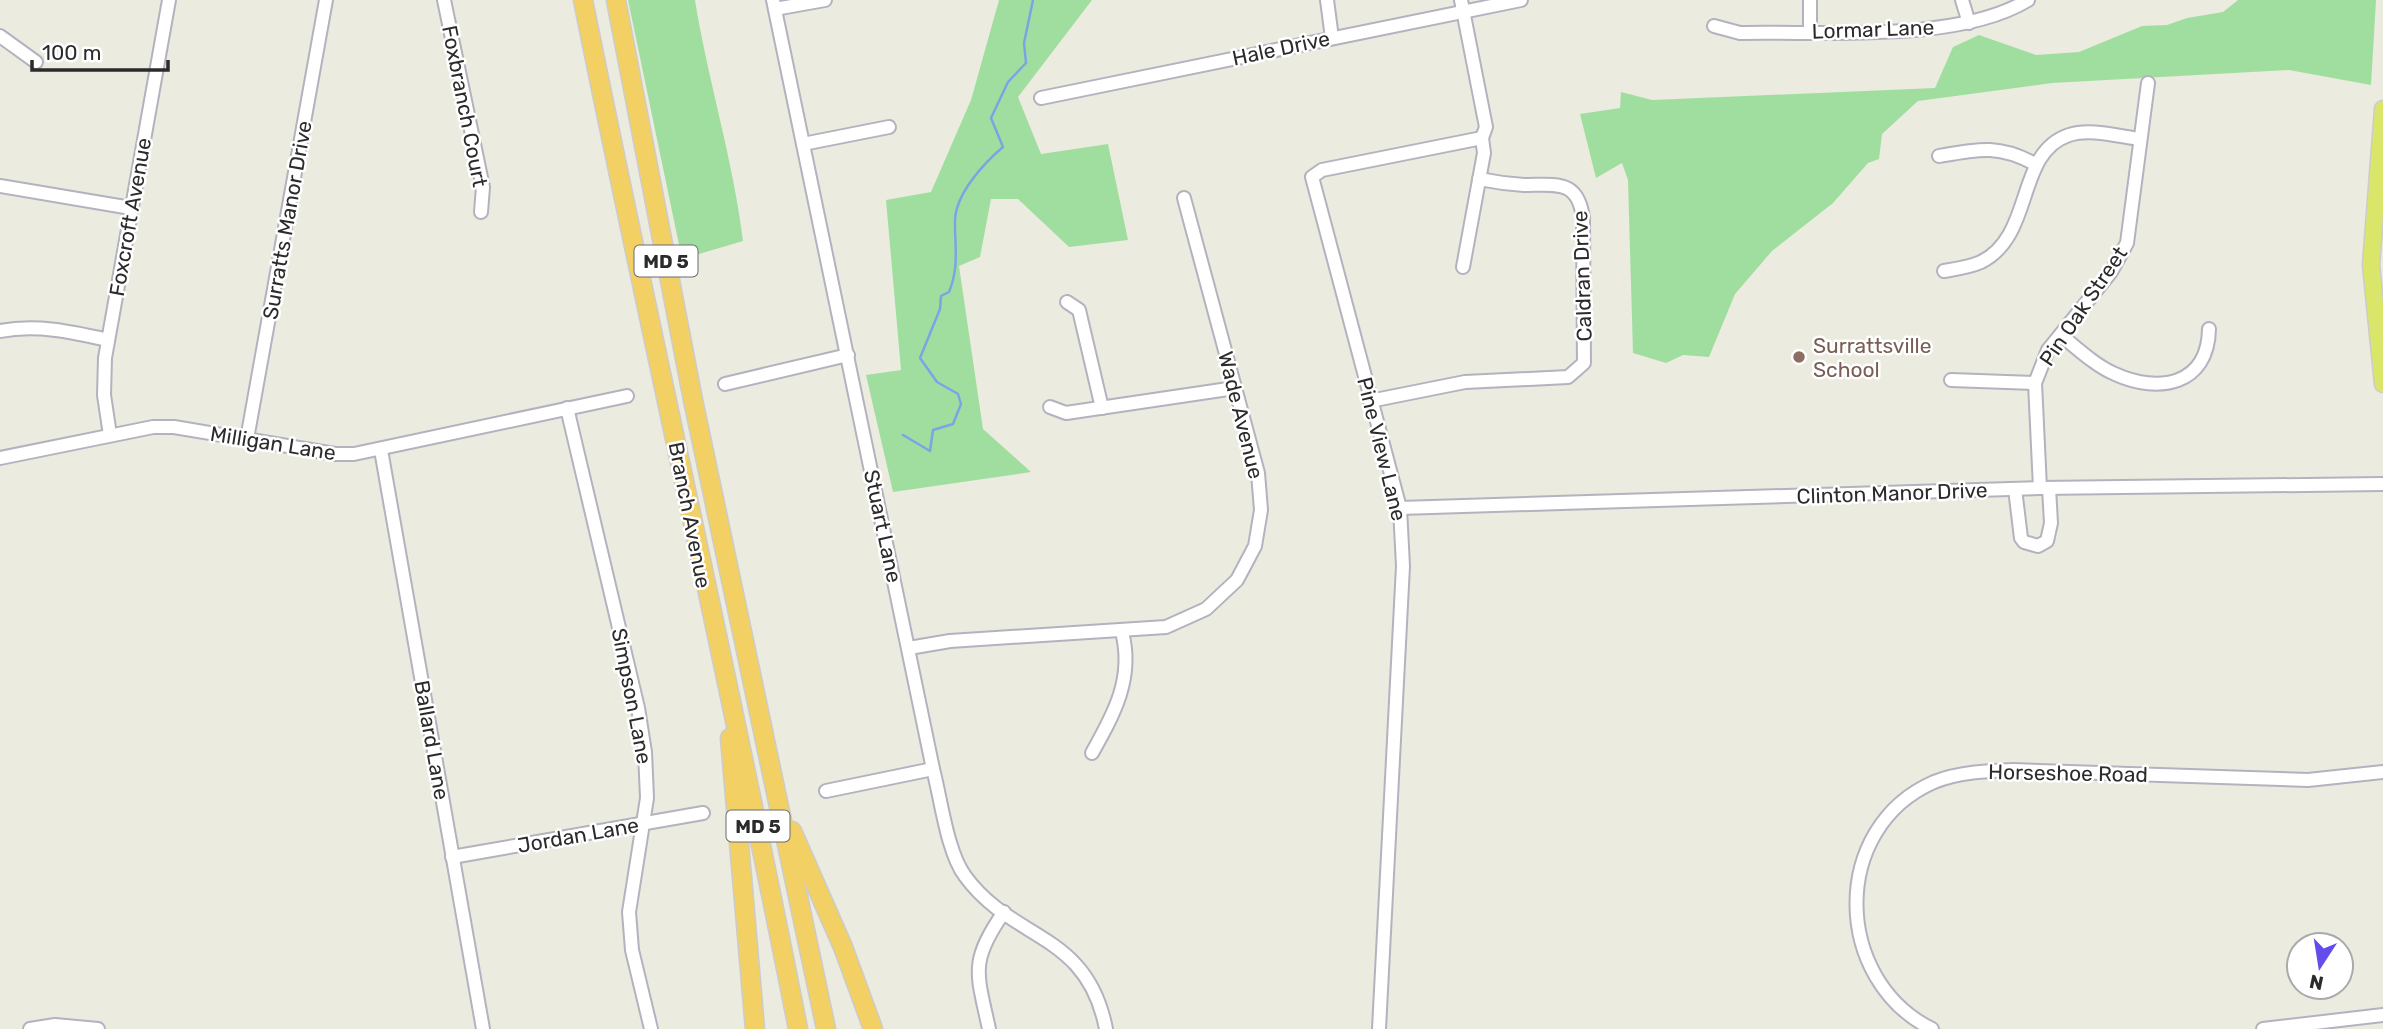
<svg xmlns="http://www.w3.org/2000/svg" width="2383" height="1029" font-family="Rubik,sans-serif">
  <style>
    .green { fill: #a0dea0 }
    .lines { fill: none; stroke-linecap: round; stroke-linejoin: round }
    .stream { stroke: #7aa5e5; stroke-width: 2.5 }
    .minor-casing { stroke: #b4b2be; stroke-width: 16 }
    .major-casing { stroke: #ccc; stroke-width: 19 }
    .highway-casing { stroke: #ccc; stroke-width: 21 }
    .minor { stroke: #fff; stroke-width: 12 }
    .major { stroke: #dae66a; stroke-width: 16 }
    .highway { stroke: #f2d064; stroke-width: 18 }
    .education-dot { fill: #8d6e63; stroke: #fff; stroke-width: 2.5 }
    .labels { text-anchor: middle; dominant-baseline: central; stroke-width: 5; stroke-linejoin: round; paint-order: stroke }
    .shield { fill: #fff; stroke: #6b6b6b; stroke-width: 2 }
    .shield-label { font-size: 19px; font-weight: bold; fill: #2b2b2b }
    .street-label { font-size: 21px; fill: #2b2b2b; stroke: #fff }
    .education-label { font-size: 21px; fill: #785e54; stroke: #fff; text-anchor: start }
  </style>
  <rect width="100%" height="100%" fill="#ecebdf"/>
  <g class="green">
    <path d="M 628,0 L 695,0 C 708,81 733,159 743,241 L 682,259 Z"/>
    <polygon points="999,0 1092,0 1018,97 1041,154 1108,144 1128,240 1069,247 1018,199 991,199 980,257 959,266 983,429 1031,472 893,492 866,375 901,370 886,200 931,192 971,100"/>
    <polygon points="2238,0 2376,0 2371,85 2289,70 2052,83 1918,101 1882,134 1879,159 1868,163 1833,203 1772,251 1735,294 1709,357 1683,355 1666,363 1633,353 1628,180 1622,163 1596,178 1580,114 1620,108 1621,92 1652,100 1935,88 1953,47 1979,35 2036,55 2079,52 2142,26 2167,25 2187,18 2223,12"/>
  </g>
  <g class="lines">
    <path class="stream" d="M 903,435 L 930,451 L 933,430 L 953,424 L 961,404 L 958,394 L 937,382 L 920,358 L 940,309 L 941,296 L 949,292 C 959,268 955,248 955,223 C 954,195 984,163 1003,147 L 991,118 L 1008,82 L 1026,63 L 1024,43 L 1033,0"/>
    <g class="minor-casing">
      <g id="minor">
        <polyline points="444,0 483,187 481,212"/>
        <path d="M 773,0 L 933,769 C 941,799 947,852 965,876 C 1013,942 1087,931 1106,1029"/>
        <polyline points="1327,0 1332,38"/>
        <polyline points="1461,0 1486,127 1482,138 1484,153 1463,267"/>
        <polyline points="1810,0 1810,31"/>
        <polyline points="1962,0 1969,23"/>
        <polyline points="775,9 825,0"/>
        <path d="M 1714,26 L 1740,33 C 1824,31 1957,43 2028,0"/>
        <polyline points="0,36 36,62"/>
        <polyline points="1041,98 1521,0"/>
        <polyline points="803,144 889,127"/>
        <path d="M 1939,156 C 1978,149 1999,144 2035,164"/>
        <polyline points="0,186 131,208"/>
        <path d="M 1944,271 C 1956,269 1970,267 1981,262 C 2035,235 2015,153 2069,135 C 2090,128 2117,136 2139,139"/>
        <polyline points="1067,302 1079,310 1102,408"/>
        <path d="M 0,331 C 37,324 72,332 108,340"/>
        <path d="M 2062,336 C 2078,349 2096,366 2115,374 C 2159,394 2208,385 2209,329"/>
        <polyline points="1951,380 2035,383"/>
        <polyline points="725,384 848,355"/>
        <path d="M 1370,401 L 1465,382 L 1568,377 L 1584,363 L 1583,218 C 1578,179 1556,185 1524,185 C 1509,184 1494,182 1479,179"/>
        <polyline points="1050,407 1066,413 1235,388"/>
        <polyline points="567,408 638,708 645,752 647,798 629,912 632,950 651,1029"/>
        <polyline points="110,435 104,395 105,358 169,0"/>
        <polyline points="247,439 326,0"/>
        <polyline points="381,450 483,1029"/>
        <polyline points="0,458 153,427 174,427 335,454 354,454 627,396"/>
        <polyline points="2040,488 2035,383 2048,350 2111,272 2127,243 2148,83"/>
        <polyline points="2015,489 2021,538 2024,542 2038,546 2047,541 2051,523 2049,488"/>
        <polyline points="1400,508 2040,488 2383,484"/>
        <polyline points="909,648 950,641 1166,627 1206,609 1237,580 1255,546 1261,510 1258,473 1184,198"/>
        <path d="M 1092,753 C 1114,714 1134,678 1122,632"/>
        <polyline points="826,791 933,769"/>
        <polyline points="452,857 703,813"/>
        <polyline points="30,1029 55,1025 98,1029"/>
        <path d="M 989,1029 C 977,973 969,962 1004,912"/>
        <polyline points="1379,1029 1403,566 1400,508 1312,177 1322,170 1482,138"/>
        <path d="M 1932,1029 C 1833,980 1829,828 1934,782 C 1959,772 1986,771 2013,770 L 2308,780 L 2383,772"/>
        <polyline points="2263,1029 2383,1015"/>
      </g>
    </g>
    <g class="major-casing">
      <polyline id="major" points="2383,109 2371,265 2383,384"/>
    </g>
    <g class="highway-casing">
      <g id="highway">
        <path d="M 583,0 C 652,344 731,685 798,1029"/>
        <polyline points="616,0 693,400 826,1029"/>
        <polyline points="730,738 755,1029"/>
        <polyline points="792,831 843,947 873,1029"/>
      </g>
    </g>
    <use href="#minor" class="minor"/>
    <use href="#major" class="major"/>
    <use href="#highway" class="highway"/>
  </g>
  <circle class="education-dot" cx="1799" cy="357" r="7"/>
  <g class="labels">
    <g class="shield">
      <rect x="634.5" y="245.5" width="63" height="31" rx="5"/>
      <rect x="726.5" y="810.5" width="63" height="31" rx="5"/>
    </g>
    <g class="shield-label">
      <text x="666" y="261">MD 5</text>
      <text x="758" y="826">MD 5</text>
    </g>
    <g class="street-label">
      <text transform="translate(1873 29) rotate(-2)">Lormar Lane</text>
      <text transform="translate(1281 48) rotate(-12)">Hale Drive</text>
      <text transform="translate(465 106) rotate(79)">Foxbranch Court</text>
      <text transform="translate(130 217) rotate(-80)">Foxcroft Avenue</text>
      <text transform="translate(287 220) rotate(-80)">Surratts Manor Drive</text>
      <text transform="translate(1582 276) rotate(-92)">Caldran Drive</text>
      <text transform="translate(2083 306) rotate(-56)">Pin Oak Street</text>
      <text transform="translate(1241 415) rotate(76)">Wade Avenue</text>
      <text transform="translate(273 443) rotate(9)">Milligan Lane</text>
      <text transform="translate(1382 449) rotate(76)">Pine View Lane</text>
      <text transform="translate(1892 493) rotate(-2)">Clinton Manor Drive</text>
      <text transform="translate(690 515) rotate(79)">Branch Avenue</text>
      <text transform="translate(883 526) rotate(78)">Stuart Lane</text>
      <text transform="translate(632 696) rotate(79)">Simpson Lane</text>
      <text transform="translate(432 740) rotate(80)">Ballard Lane</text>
      <text transform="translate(2068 773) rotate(1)">Horseshoe Road</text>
      <text transform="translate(578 835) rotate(-10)">Jordan Lane</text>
    </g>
    <g class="education-label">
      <text x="1813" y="345">Surrattsville<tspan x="1813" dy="24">School</tspan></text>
    </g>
  </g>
  <g transform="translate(2320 966) rotate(192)"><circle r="33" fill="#ffffff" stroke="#aaaaaa" stroke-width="2"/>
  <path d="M0-5L12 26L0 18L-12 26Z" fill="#634cec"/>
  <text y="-10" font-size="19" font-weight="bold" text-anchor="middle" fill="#2b2b2b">N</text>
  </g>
  <path d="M32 60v10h136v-10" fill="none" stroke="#2b2b2b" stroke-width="3.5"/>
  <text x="42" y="60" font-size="21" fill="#2b2b2b" stroke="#ffffff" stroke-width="5" paint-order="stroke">100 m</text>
</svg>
